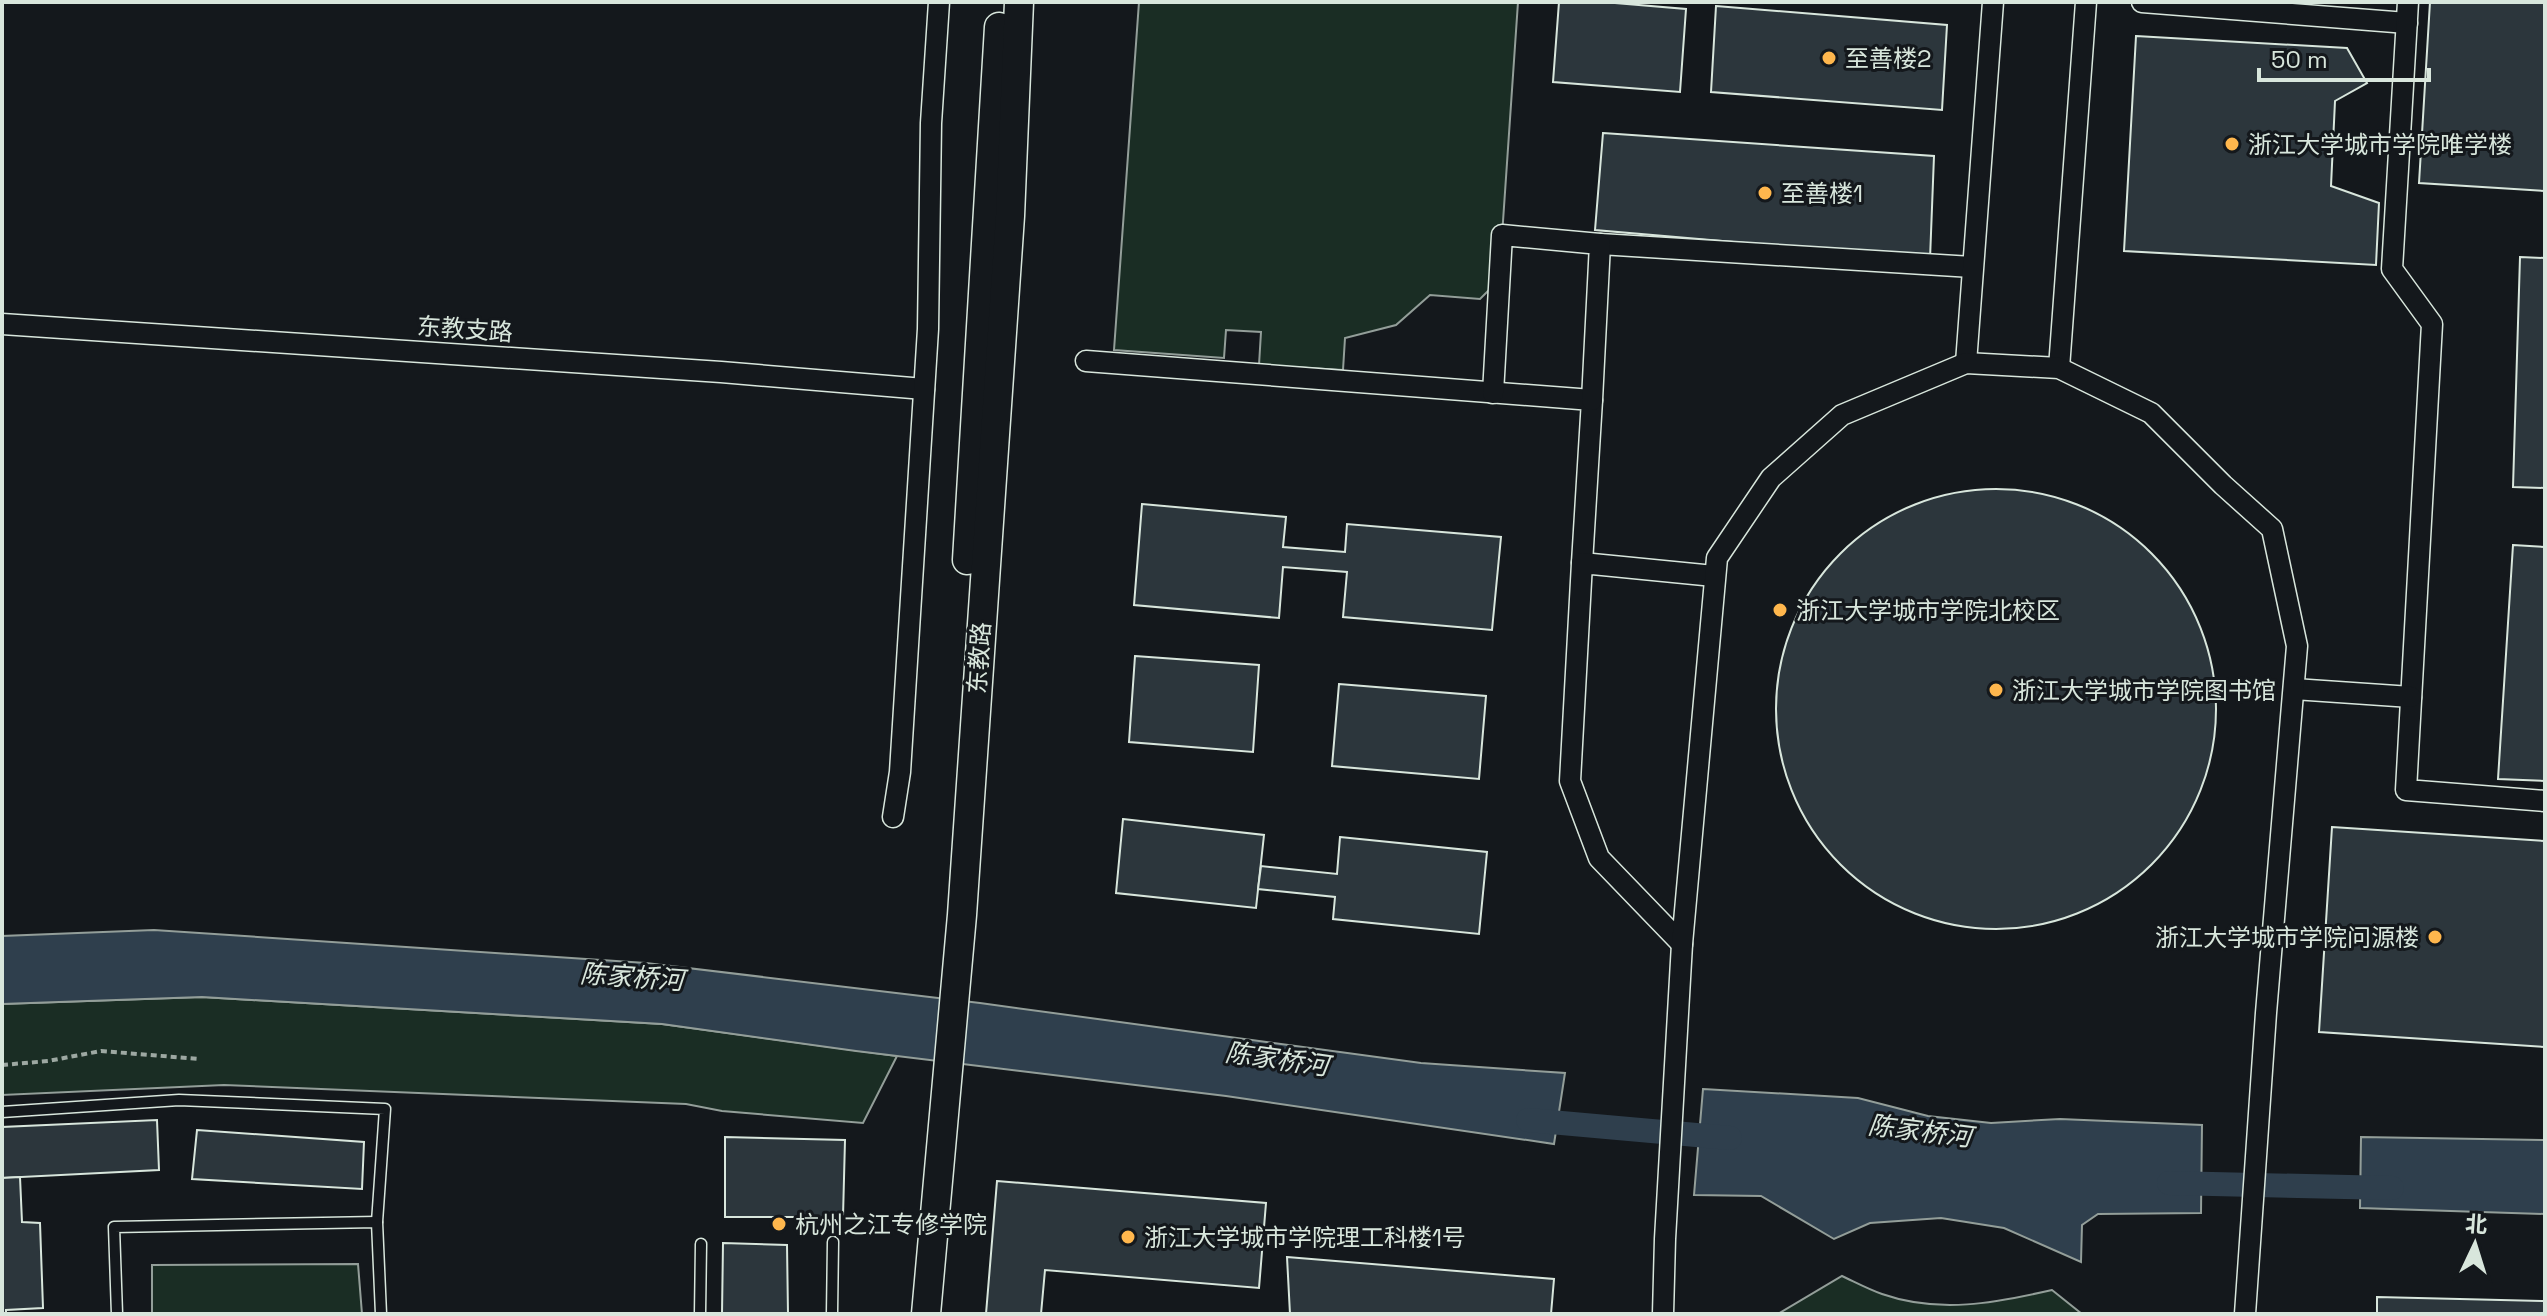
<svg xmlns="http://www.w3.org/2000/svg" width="2547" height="1316" font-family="'Space Grotesk','Noto Sans SC',sans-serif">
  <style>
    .green { fill: #1a2d24; stroke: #939e99; stroke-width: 2 }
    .water { fill: #2f3f4d; stroke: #939e99; stroke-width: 2 }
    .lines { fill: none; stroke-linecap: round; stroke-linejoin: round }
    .canal { stroke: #2f3f4d; stroke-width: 24 }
    .building { fill: #2c363c; stroke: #d8e6dc; stroke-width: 2 }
    .lane-casing { stroke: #d8e6dc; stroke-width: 13 }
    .street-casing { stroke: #d8e6dc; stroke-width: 23 }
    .secondary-casing { stroke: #d8e6dc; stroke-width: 31 }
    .path { stroke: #9da8a2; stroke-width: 4; stroke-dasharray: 6 4; stroke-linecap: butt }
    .lane { stroke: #14181c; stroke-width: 10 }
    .street { stroke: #14181c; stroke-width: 20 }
    .secondary { stroke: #14181c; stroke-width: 28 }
    .poi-dot { fill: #ffb74d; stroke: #14181c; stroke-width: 3 }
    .labels { text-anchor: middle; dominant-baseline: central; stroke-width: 6; stroke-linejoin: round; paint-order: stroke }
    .poi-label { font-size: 24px; fill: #d8e6dc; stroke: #14181c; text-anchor: start }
    .street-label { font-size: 24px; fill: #d8e6dc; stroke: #14181c }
    .water-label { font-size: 26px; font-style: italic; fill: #d8e6dc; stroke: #14181c }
  </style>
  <rect width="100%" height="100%" fill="#14181c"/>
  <g class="green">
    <polygon points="1139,2 1518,2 1499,280 1480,299 1430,295 1396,325 1345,338 1343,370 1259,365 1261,332 1226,330 1224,358 1114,350"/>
    <polygon points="202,997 662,1024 897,1056 863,1123 722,1111 686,1104 224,1085 2,1095 2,1004"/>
    <polygon points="358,1264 362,1314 152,1313 152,1265"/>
    <path d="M 1842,1276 C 1855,1282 1868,1289 1882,1294 C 1939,1314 1995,1303 2052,1290 L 2082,1314 L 1778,1314 Z"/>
  </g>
  <g class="water">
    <polygon points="154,930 646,963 980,1003 1421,1063 1565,1073 1554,1144 1226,1096 856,1051 662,1024 202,997 2,1004 2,936"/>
    <polygon points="1703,1089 1858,1098 1928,1116 1991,1123 2060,1119 2202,1125 2201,1213 2098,1214 2082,1225 2081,1262 2004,1228 1941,1218 1870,1223 1834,1239 1761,1196 1694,1195"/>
    <polygon points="2361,1137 2545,1140 2545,1214 2360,1208"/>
  </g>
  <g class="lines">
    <g class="canal">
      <polyline points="1528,1120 1730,1138"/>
      <polyline points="2169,1183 2392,1188"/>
    </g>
  </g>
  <g class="building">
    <polygon points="1559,2 1603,2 1686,9 1680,92 1553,82"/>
    <polygon points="2430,2 2545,2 2545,191 2419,183"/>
    <polygon points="1716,6 1947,25 1942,110 1711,92"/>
    <polygon points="2136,36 2347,48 2367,83 2335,101 2331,186 2379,203 2376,265 2124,251"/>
    <polygon points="1603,133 1934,156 1930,259 1595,230"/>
    <polygon points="2520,257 2545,258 2545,488 2513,487"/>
    <circle cx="1996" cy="709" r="220"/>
    <polygon points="1142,504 1286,517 1283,547 1345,552 1347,524 1501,537 1492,630 1343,617 1347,572 1283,567 1279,618 1134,605"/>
    <polygon points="2513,545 2545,547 2545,781 2498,779"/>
    <polygon points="1135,656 1259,665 1253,752 1129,742"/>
    <polygon points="1339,684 1486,696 1479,779 1332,766"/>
    <polygon points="1123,819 1264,835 1256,908 1116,893"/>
    <polygon points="2332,827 2545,841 2545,1047 2319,1032"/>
    <polygon points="1340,837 1487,852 1479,934 1333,919 1335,897 1258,889 1261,866 1337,874"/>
    <polygon points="157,1120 159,1170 2,1178 2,1127"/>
    <polygon points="197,1130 364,1142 362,1189 192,1179"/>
    <polygon points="725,1137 845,1140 843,1217 725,1217"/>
    <polygon points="20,1177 22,1222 40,1223 43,1308 6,1310 6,1314 2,1314 2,1178"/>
    <polygon points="997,1181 1266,1203 1259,1288 1045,1270 1041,1314 986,1314"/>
    <polygon points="723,1243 787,1245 788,1314 722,1314"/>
    <polygon points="1287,1257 1554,1279 1551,1314 1290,1314"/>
    <polygon points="2377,1297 2545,1301 2545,1314 2377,1314"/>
  </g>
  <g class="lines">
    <g class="lane-casing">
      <g id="lane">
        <polyline points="2,1112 179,1100 385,1109 377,1222"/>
        <polyline points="117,1314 114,1227 377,1222 381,1314"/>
        <polyline points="700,1314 701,1244"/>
        <polyline points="832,1314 833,1242"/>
      </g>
    </g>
    <g class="street-casing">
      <g id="street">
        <polyline points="2142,2 2407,23"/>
        <polyline points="2408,2 2392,269 2432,324 2406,790 2545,801"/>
        <polyline points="1600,244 1972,267"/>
        <polyline points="2,324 721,372 924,389"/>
        <polyline points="1086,361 1592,400 1582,563"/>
        <polyline points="1966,363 1993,2"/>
        <polyline points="2059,368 2086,2"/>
        <polyline points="1493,393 1502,235 1600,244 1592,400"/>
        <polyline points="2294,689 2411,697"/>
        <polyline points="893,817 900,772 928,329 931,123 939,2"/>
        <polyline points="1682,944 1599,858 1570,781 1582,563 1714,576"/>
        <polyline points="1663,1314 1665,1239 1682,944 1717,558 1771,478 1842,415 1966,363 2059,368 2151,413 2223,485 2272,529 2297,646 2266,1013 2245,1314"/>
      </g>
    </g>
    <g class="secondary-casing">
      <g id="secondary">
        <polyline points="967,560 999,27"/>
        <polyline points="926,1314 962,915 1010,216 1019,2"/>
      </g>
    </g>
    <polyline class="path" points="2,1065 48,1061 101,1051 199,1059"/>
    <use href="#lane" class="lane"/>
    <use href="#street" class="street"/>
    <use href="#secondary" class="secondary"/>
  </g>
  <g class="poi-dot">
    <circle cx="1829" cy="58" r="8"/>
    <circle cx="2232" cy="144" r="8"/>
    <circle cx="1765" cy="193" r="8"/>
    <circle cx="1780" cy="610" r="8"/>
    <circle cx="1996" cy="690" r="8"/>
    <circle cx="2435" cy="937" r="8"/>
    <circle cx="779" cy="1224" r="8"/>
    <circle cx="1128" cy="1237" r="8"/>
  </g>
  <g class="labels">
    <g class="poi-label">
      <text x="1845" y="58">至善楼2</text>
      <text x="2248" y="144">浙江大学城市学院唯学楼</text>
      <text x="1781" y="193">至善楼1</text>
      <text x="1796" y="610">浙江大学城市学院北校区</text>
      <text x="2012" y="690">浙江大学城市学院图书馆</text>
      <text x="2419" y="937" text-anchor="end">浙江大学城市学院问源楼</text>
      <text x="795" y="1224">杭州之江专修学院</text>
      <text x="1144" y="1237">浙江大学城市学院理工科楼1号</text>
    </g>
    <g class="street-label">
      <text transform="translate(465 329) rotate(4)">东教支路</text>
      <text transform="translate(979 658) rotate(-86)">东教路</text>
    </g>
    <g class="water-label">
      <text transform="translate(632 977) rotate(4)">陈家桥河</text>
      <text transform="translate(1277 1059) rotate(8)">陈家桥河</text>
      <text transform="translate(1920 1131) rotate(7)">陈家桥河</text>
    </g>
  </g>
  <rect width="2547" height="1316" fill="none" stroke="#d8e6dc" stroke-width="8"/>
  <g transform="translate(2475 1244) rotate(4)" stroke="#14181c" stroke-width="6" paint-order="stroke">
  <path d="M0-6L14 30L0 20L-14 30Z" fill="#d8e6dc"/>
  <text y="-12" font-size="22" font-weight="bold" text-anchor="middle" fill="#d8e6dc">北</text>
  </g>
  <path d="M2259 68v12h170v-12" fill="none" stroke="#d8e6dc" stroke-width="4"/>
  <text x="2271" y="68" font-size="24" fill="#d8e6dc" stroke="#14181c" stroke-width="6" paint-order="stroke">50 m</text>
</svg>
